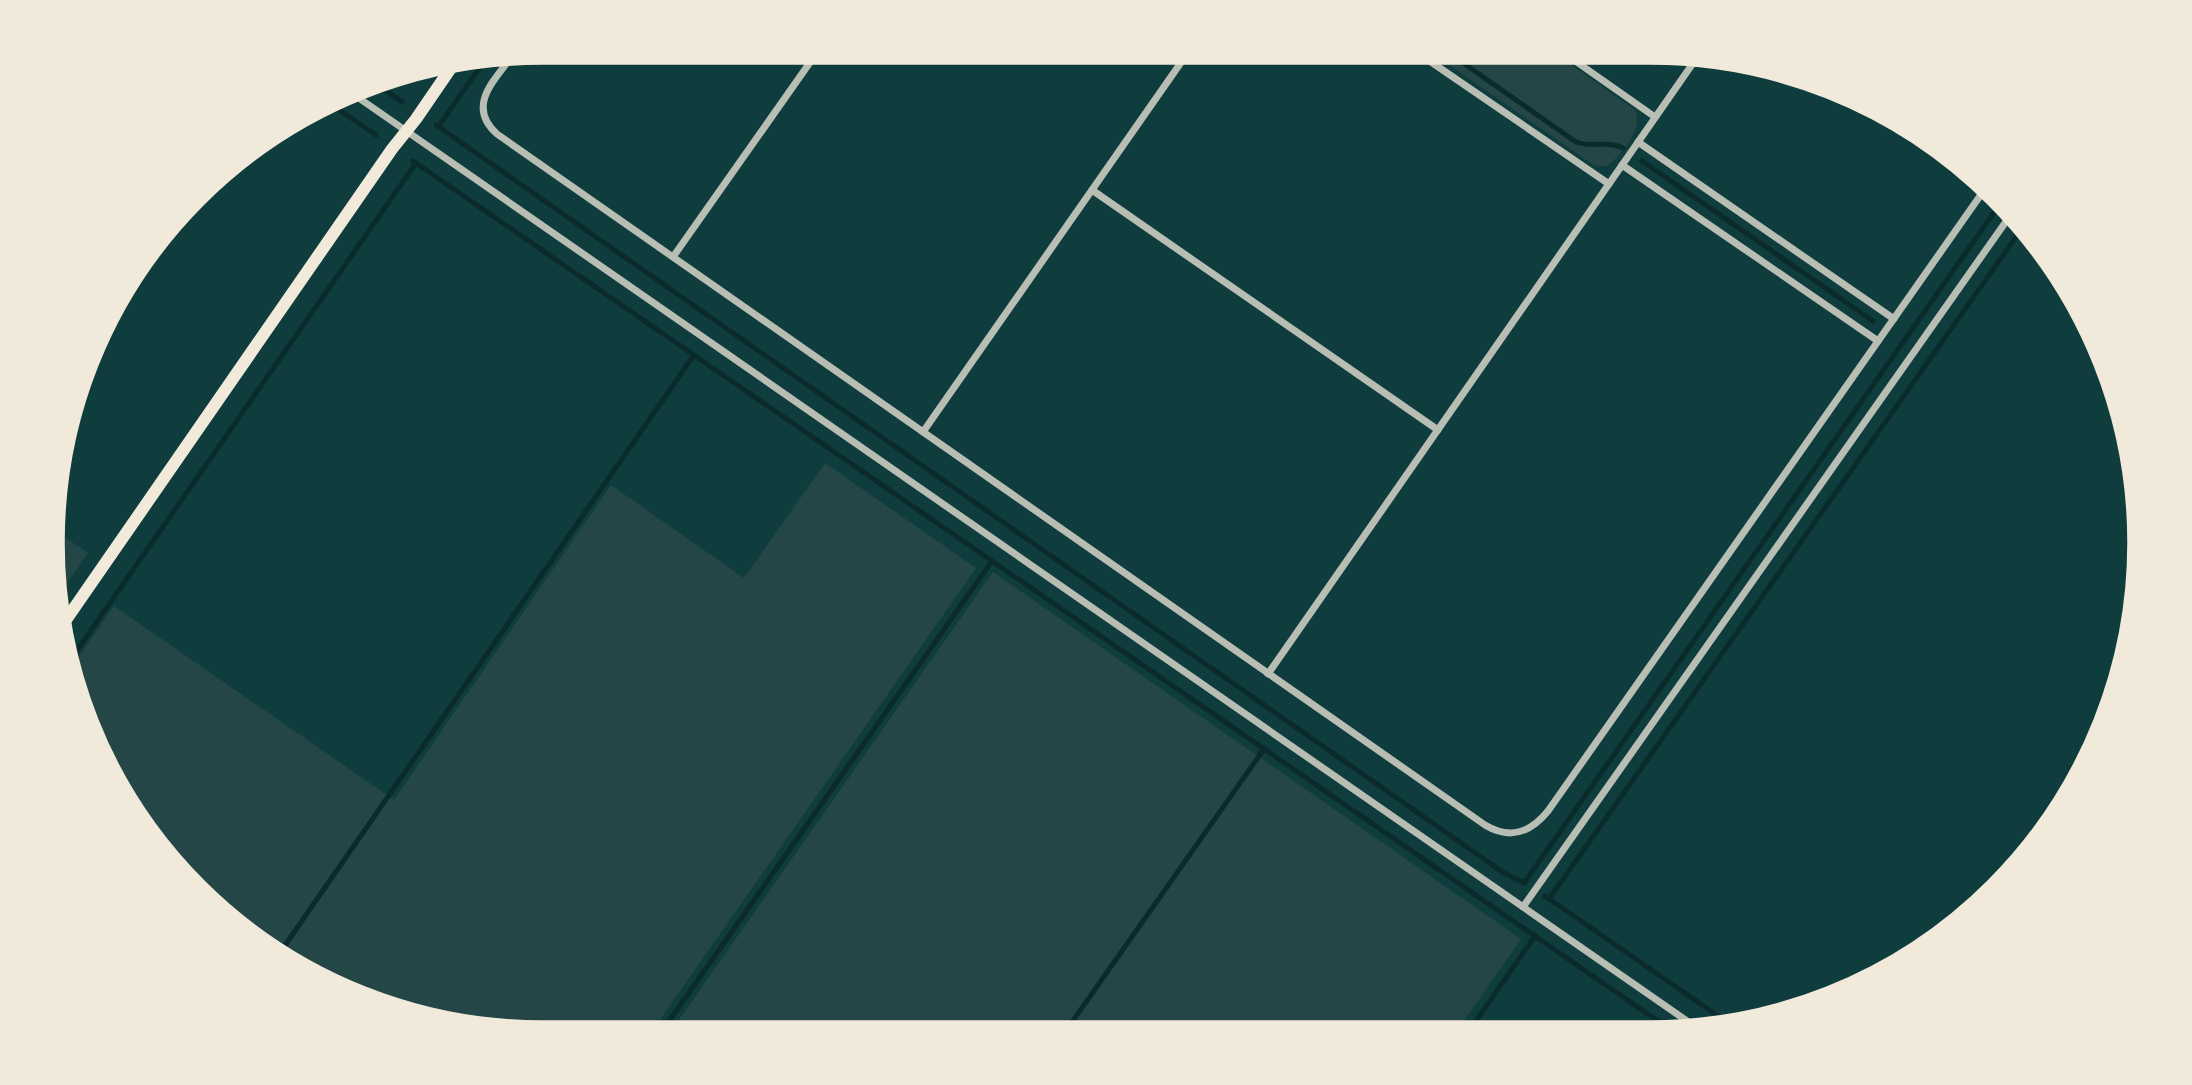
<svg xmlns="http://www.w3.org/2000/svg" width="2192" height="1085" font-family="'Crimson Pro',serif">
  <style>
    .green { fill: #244646 }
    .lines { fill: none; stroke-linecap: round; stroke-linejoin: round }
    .stream { stroke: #0a2a2b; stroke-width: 5 }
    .path { stroke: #f1e9da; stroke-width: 3.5 }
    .minor { stroke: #b8beb3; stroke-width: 7 }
    .secondary { stroke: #f1e9da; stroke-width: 12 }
    .rim { fill: none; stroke: #f1e9da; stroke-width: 3.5 }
  </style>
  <rect width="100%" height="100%" fill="#0f3d3e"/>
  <g class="green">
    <path d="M 1429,51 L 1552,51 L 1635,110 C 1644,128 1624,150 1611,163 L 1606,166 L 1595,166 Z"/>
    <polygon points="825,463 976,568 650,1034 542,1034 446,1025 354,997 218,912 152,842 102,760 73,665 114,606 394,800 611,485 744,578"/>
    <polygon points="57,532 88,553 55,600"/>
    <polygon points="993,572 1521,939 1457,1031 669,1034"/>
  </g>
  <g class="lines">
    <g class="stream">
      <path d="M 1446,51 L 1576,142 C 1592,148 1608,140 1623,148"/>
      <polyline points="374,82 402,102"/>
      <polyline points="332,105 376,135"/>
      <polyline points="436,125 1504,873 1524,883 2002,201"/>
      <polyline points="438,127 485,60"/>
      <polyline points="413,161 1671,1030"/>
      <polyline points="1642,161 1873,321"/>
      <polyline points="71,659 416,163"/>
      <polyline points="1545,896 1731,1025"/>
      <polyline points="1549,899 2023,227"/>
      <polyline points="281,951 694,355"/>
      <polyline points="1469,1031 1535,936"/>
      <polyline points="1065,1032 1264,749"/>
      <polyline points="660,1034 992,561"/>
    </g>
    <polyline class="path" points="56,565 60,557 57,550"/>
    <g class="minor">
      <polyline points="1415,51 1609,184"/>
      <polyline points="1561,51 1655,117"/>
      <path d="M 512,56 C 494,81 466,106 497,134 L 1485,825 C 1510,840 1530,833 1548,811 L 1987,186"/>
      <polyline points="353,94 1700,1030"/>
      <polyline points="1638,142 1894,319"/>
      <polyline points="1622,165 1878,341"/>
      <polyline points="1092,190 1438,430"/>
      <polyline points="673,257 818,51"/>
      <polyline points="923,432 1189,51"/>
      <polyline points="1268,674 1698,56"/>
      <polyline points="1523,907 2012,213"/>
    </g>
    <polyline class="secondary" points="61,627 392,149 416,119 453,65"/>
  </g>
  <path d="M0 0H2192V1085H0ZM542 63H1650A479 479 0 0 1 2129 542V543A479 479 0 0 1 1650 1022H542A479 479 0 0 1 63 543V542A479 479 0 0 1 542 63Z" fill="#f1e9da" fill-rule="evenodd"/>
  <path class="rim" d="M542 63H1650A479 479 0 0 1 2129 542V543A479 479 0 0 1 1650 1022H542A479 479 0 0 1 63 543V542A479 479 0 0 1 542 63Z"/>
</svg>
